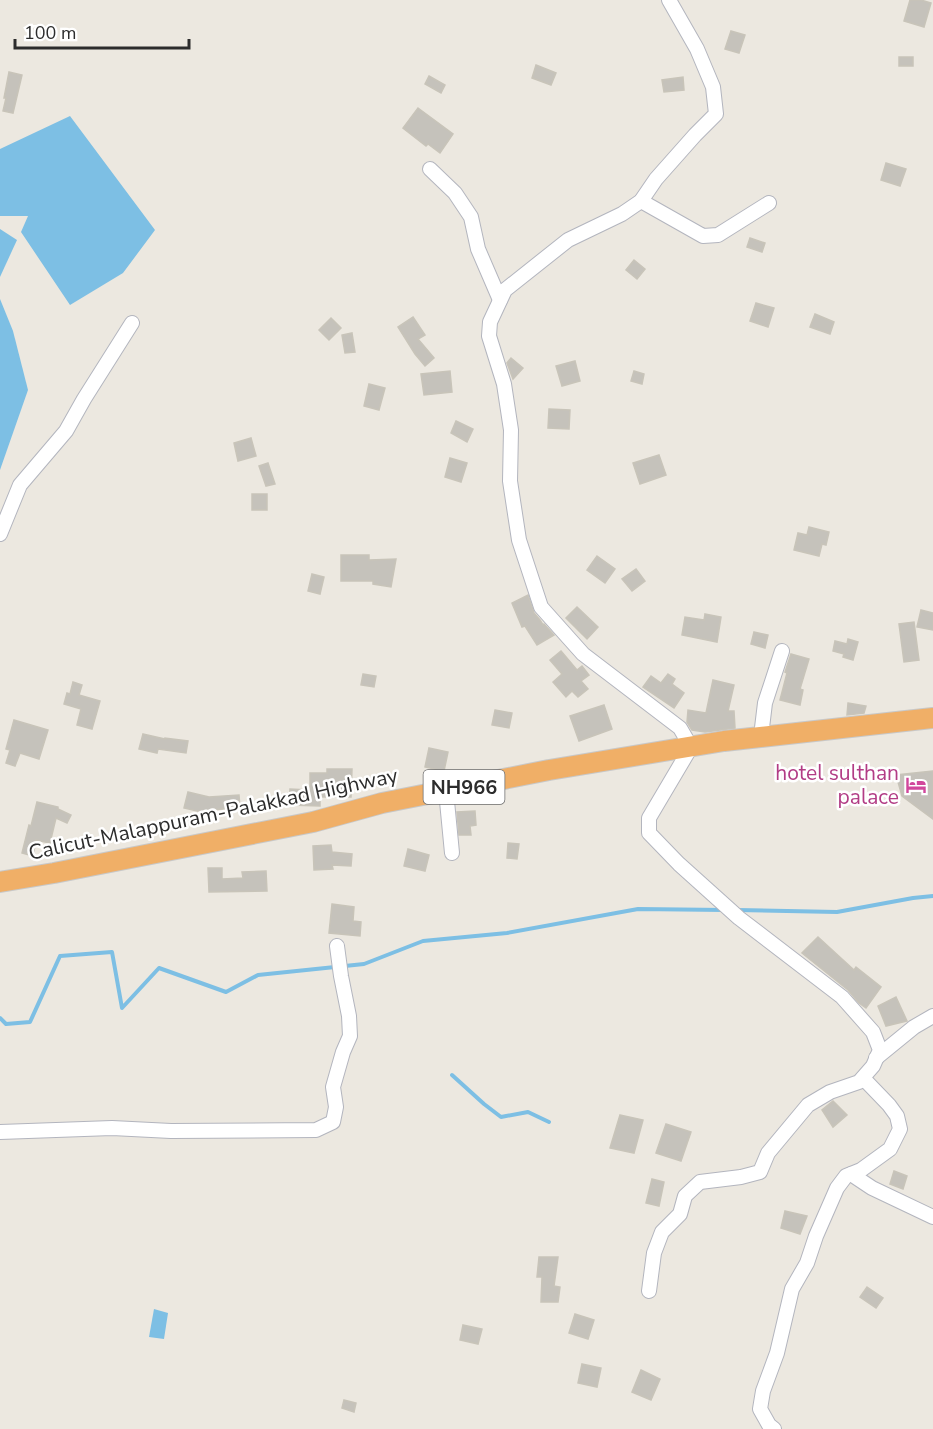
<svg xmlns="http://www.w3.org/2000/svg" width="933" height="1429" font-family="'Nunito Sans',sans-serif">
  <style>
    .water { fill: #7dbfe4 }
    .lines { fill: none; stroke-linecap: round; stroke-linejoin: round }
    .stream { stroke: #7dbfe4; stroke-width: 4 }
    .building { fill: #c5c2bb; stroke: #c8c4b9; stroke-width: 1.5 }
    .minor-casing { stroke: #b3b5be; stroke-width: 16 }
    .highway-casing { stroke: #c8c8c8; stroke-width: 22 }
    .minor { stroke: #fff; stroke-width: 14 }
    .highway { stroke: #f0af67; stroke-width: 20 }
    .labels { text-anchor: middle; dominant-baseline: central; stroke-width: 5; stroke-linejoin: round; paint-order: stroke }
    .shield { fill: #fff; stroke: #6b6b6b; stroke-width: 1.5 }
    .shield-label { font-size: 20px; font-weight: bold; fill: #2c2c2c }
    .hotel-label { font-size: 21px; fill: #b23c85; stroke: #fff; text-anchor: end }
    .street-label { font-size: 21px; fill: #2c2c2c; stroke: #fff }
  </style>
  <rect width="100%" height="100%" fill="#ece8e0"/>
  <g class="water">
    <polygon points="70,116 155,230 123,273 70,305 21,232 28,216 0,216 0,149"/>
    <polygon points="0,229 17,240 0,277"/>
    <polygon points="0,299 13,331 28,390 0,470"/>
    <polygon points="154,1309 168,1313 164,1339 149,1337"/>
  </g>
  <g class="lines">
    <g class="stream">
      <polyline points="737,910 837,912 913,898 933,896"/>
      <polyline points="0,1018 6,1024 30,1022 60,956 112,952 122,1008 159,968 226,992 258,975 364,964 423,941 507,933 638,909 724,910"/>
      <polyline points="452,1075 484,1104 501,1117 528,1112 549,1122"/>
    </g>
  </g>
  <g class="building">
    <polygon points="910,0 921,0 931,3 924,27 904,21"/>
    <polygon points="731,31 745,35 739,53 725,49"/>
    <rect x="899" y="57" width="14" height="9"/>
    <polygon points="536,65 556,73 551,85 532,78"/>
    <polygon points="9,72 22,75 13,113 3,111 6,98 4,98"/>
    <polygon points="429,76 445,85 441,93 425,84"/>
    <polygon points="683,77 684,90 664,92 662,80"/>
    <polygon points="418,108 453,134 440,153 428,144 426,146 403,128"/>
    <polygon points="886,163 906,169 900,186 881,180"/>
    <polygon points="750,238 765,243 762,252 747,247"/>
    <polygon points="634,260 645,269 637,279 626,270"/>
    <polygon points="756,303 774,308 768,327 750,321"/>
    <polygon points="815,314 834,322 830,334 810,327"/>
    <polygon points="413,317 425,335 418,339 434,358 425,366 415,354 398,327"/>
    <polygon points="331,318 341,328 329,340 319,330"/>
    <polygon points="352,333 355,352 345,353 342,335"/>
    <polygon points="511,358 523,368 513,379 507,363"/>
    <polygon points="575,361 580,381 562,386 556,366"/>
    <polygon points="450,371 452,392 424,395 421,374"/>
    <polygon points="634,371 644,374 642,384 631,381"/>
    <polygon points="369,384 385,388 379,410 364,406"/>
    <polygon points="549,409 570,410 569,429 548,428"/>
    <polygon points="456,421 473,429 467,442 451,433"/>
    <polygon points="251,438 256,456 238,461 234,443"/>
    <polygon points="659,455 666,475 640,484 633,463"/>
    <polygon points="450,458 467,463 461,482 445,477"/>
    <polygon points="268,463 275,484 266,486 259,466"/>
    <rect x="252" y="494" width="15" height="16"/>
    <polygon points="809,527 829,532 826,545 822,544 819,556 794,550 798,533 807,535"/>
    <polygon points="341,555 369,555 369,560 396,559 391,587 373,584 373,581 341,581"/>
    <polygon points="597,556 615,569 605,583 587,570"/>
    <polygon points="636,569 645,581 632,591 622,579"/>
    <polygon points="312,574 324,577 320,594 308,591"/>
    <polygon points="528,595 534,613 540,620 543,625 544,624 554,635 537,645 525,626 522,627 512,603"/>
    <polygon points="577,607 598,627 587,639 566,618"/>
    <polygon points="921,610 933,613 933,630 917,627"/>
    <polygon points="705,614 721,617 717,642 682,635 685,617 704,620"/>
    <polygon points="914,622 919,660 904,662 899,624"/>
    <polygon points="754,632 768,635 765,648 751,644"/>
    <polygon points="848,639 858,642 853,660 843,657 844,654 833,651 835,641 847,644"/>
    <polygon points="561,651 577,670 582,666 589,675 581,681 588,689 578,697 572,691 566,697 553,682 562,674 550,660"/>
    <polygon points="791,654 809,659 800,689 803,690 800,705 780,700 787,673 785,672"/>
    <polygon points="363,674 376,676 374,687 361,685"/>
    <polygon points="668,674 675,679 672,684 684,693 674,708 643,687 651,676 661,683"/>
    <polygon points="713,680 734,685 728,711 734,711 735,728 705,732 692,730 687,722 688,710 706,713"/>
    <polygon points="73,682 82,685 79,695 100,701 92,729 77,725 81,709 64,704 67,693 70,694"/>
    <polygon points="848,703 866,706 864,713 847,715"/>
    <polygon points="604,705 612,729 579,741 570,716"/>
    <polygon points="495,710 512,713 509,728 492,725"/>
    <polygon points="14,720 48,730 39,759 20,753 15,766 6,763 10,750 6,749"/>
    <polygon points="143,734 165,739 165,738 188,741 186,753 158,749 157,753 139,749"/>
    <polygon points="429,748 448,752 444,771 425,767"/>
    <polygon points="327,769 352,769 351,797 320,797 320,806 289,805 290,789 310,790 310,773 327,773"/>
    <polygon points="933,771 933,819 902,796 896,775"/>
    <polygon points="188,792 209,797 239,795 240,808 206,810 206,813 184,808"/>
    <polygon points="37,802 58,807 58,809 71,815 67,823 56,818 50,843 36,840 33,856 22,853 29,825 31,826"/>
    <polygon points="475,811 476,825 470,826 471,835 459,835 457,812"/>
    <polygon points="508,843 519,844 517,859 507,858"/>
    <polygon points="331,845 332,852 352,854 351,866 332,865 333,869 314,870 313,846"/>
    <polygon points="408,849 429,855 425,871 404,866"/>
    <polygon points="208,868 222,868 222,879 243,878 242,872 266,871 267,891 209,892"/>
    <polygon points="332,904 354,907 353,921 361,922 360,936 329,933"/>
    <polygon points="818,937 854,970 856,967 881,987 866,1008 859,1003 848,990 802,953"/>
    <polygon points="896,997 907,1021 886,1026 878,1006"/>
    <polygon points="833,1101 847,1115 833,1127 822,1110"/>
    <polygon points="620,1115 643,1120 634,1153 610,1148"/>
    <polygon points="666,1124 691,1132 681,1161 656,1153"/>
    <polygon points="894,1171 907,1176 903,1189 890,1184"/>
    <polygon points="652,1179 664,1182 659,1206 646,1203"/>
    <polygon points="785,1211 807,1216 800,1234 781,1228"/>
    <polygon points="539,1257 558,1257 554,1286 560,1287 558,1302 541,1302 542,1277 537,1277"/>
    <polygon points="867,1287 883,1298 876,1308 860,1297"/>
    <polygon points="575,1314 594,1320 588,1339 569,1333"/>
    <polygon points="463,1325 482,1329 478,1344 460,1340"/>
    <polygon points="582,1364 601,1368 597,1387 578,1383"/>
    <polygon points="641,1370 660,1379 651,1400 632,1392"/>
    <polygon points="344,1400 356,1403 354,1412 342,1408"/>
  </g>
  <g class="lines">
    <g class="minor-casing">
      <g id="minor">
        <polyline points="430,169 455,193 471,217 478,249 500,300"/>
        <polyline points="641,201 703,236 718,235 769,203"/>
        <polyline points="0,534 20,485 66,431 84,399 132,323"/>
        <polyline points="761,736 765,703 782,651"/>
        <polyline points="446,791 452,853"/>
        <polyline points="876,1058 914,1027 933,1016"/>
        <polyline points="0,1132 112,1128 171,1131 316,1130 333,1122 336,1107 333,1087 343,1052 350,1036 349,1016 341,976 337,946"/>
        <polyline points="851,1174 872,1188 933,1217"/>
        <polyline points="649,1291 654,1253 662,1232 680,1214 685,1196 700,1182 741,1177 760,1172 768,1153 808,1105 830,1092 859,1082 873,1066 880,1050 873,1032 842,997 739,918 679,864 649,833 649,818 691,747 680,728 583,654 541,607 519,540 510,481 511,430 504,384 489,336 490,322 505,290 568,240 622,214 641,201 656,179 695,135 716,114 713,87 697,49 669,0"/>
        <polyline points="774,1429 769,1425 760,1409 763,1391 777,1353 792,1289 807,1263 816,1236 837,1188 846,1176 861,1170 890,1149 900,1129 897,1116 889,1105 863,1078"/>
      </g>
    </g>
    <g class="highway-casing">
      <polyline id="highway" points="0,882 54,873 313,822 382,803 549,770 724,741 933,718"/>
    </g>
    <use href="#minor" class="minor"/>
    <use href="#highway" class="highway"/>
  </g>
  <defs>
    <g id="hotel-bare" transform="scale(1.62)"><path d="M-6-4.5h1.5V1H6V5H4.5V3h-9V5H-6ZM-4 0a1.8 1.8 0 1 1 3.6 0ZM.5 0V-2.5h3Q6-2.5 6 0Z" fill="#d1479c" stroke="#fff" stroke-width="2.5" paint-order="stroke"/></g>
  </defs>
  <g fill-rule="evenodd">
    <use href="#hotel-bare" x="916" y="785"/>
  </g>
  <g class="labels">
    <rect class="shield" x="423.5" y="770" width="81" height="34" rx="4.5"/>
    <g class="shield-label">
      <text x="464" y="787">NH966</text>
    </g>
    <g class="hotel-label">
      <text x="899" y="773">hotel sulthan<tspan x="899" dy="24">palace</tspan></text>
    </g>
    <g class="street-label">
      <text transform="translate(213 814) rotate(-12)">Calicut-Malappuram-Palakkad Highway</text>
    </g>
  </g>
  <path d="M15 39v9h174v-9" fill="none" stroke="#2c2c2c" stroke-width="3"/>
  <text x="24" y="39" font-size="18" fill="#2c2c2c" stroke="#ffffff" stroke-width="4.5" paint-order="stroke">100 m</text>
</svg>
